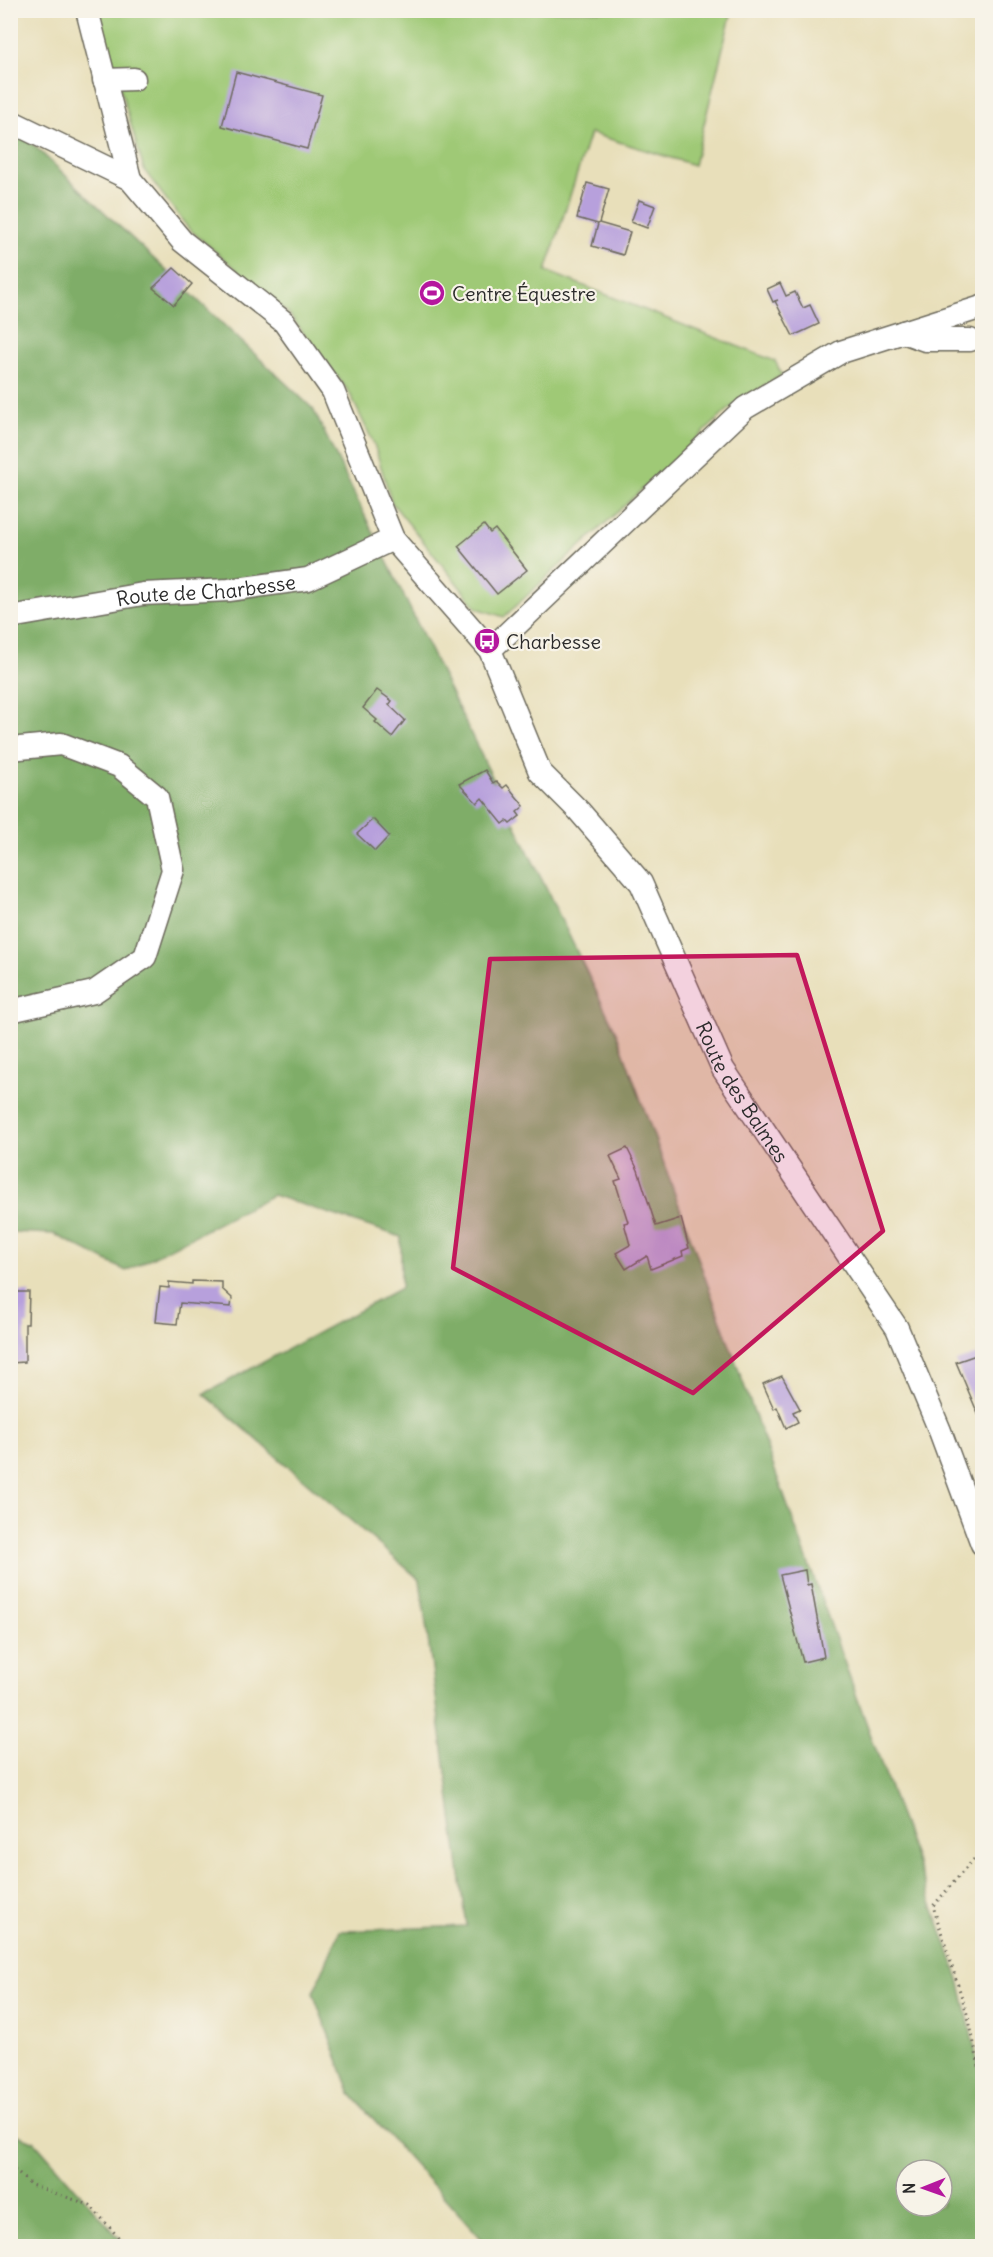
<svg xmlns="http://www.w3.org/2000/svg" width="993" height="2257" font-family="Delius,sans-serif">
  <style>
    .green { fill: #9fc976; stroke: #657a50; stroke-width: 1.5 }
    .forest { fill: #7fad67; stroke: #556c49; stroke-width: 1.5; fill-rule: evenodd }
    .building { fill: #b7a0dc }
    .lines { fill: none; stroke-linecap: round; stroke-linejoin: round }
    .minor-casing { stroke: #6d6a5d; stroke-width: 25 }
    .path { stroke: #6d6a5d; stroke-width: 3; stroke-dasharray: 1.5 4.5; stroke-linecap: butt }
    .minor { stroke: #fff; stroke-width: 22 }
    .marked { fill: #c2185b; fill-opacity: 0.2; stroke: #c2185b; stroke-width: 4.5; stroke-linejoin: round }
    .labels { text-anchor: middle; dominant-baseline: central; stroke-width: 4.5; stroke-linejoin: round; paint-order: stroke }
    .poi-label { font-size: 20px; fill: #2b2b2b; stroke: #f7f3e8; text-anchor: start }
    .street-label { font-size: 20px; fill: #2b2b2b; stroke: #f7f3e8 }
  </style>
  <rect width="100%" height="100%" fill="#f7f3e8"/>
  <filter id="ink" filterUnits="userSpaceOnUse"><feTurbulence type="fractalNoise" baseFrequency=".0167" numOctaves="2"/><feDisplacementMap in="SourceGraphic" scale="12" xChannelSelector="R" yChannelSelector="G"/><feConvolveMatrix kernelMatrix="1 2 1 2 8 2 1 2 1" color-interpolation-filters="sRGB"/></filter>
  <filter id="wash" filterUnits="userSpaceOnUse"><feTurbulence type="fractalNoise" baseFrequency=".008" numOctaves="4" result="noise"/><feDisplacementMap in="SourceGraphic" scale="24" xChannelSelector="R" yChannelSelector="G"/><feGaussianBlur stdDeviation="1.35" result="paint"/><feColorMatrix in="noise" values="0 0 0 0 0 0 0 0 0 0 0 0 0 0 0 0 0 1.4 0 .05"/><feComposite in="paint" operator="in"/></filter>
  <g filter="url(#wash)">
    <rect width="100%" height="100%" fill="#e8dfba"/>
    <polygon class="green" points="98,11 732,11 694,165 590,133 546,271 775,361 782,375 730,408 504,617 477,608 392,503 374,444 349,392 289,314 188,228 144,170"/>
    <g class="forest">
      <path d="M 11,132 L 28,140 L 313,409 L 617,1034 L 959,1979 L 982,2081 L 982,2246 L 488,2246 L 351,2094 L 313,1993 L 340,1931 L 467,1926 L 420,1580 L 204,1394 L 401,1288 L 401,1237 L 273,1195 L 126,1271 L 54,1234 L 11,1232 ZM 906,2170 L 942,2170 L 942,2206 L 906,2206 Z"/>
      <polygon points="11,2132 35,2142 126,2246 11,2246"/>
    </g>
    <g id="blocks">
      <g class="building">
        <polygon points="236,72 322,95 307,149 222,126"/>
        <polygon points="587,183 609,189 599,223 630,232 623,255 592,246 598,224 577,218"/>
        <polygon points="639,200 655,206 647,228 631,222"/>
        <polygon points="174,268 192,284 174,305 153,288"/>
        <polygon points="780,283 786,296 795,292 803,308 810,305 819,324 793,336 775,301 778,300 773,302 767,289"/>
        <polygon points="484,525 490,533 495,529 527,570 497,594 458,546"/>
        <polygon points="377,690 392,701 389,705 405,720 392,737 375,722 377,720 363,708"/>
        <polygon points="485,770 493,783 496,781 503,788 507,785 524,806 517,812 520,816 510,824 507,821 503,824 482,798 477,803 459,784"/>
        <polygon points="373,819 389,836 375,851 357,834"/>
        <polygon points="627,1148 638,1170 656,1226 681,1218 689,1248 682,1251 683,1256 651,1269 647,1256 626,1269 616,1253 630,1245 624,1223 628,1222 615,1181 621,1179 610,1156"/>
        <polygon points="192,1281 222,1282 222,1289 232,1298 231,1307 180,1303 177,1324 156,1322 160,1287 169,1288 169,1282 192,1284"/>
        <polygon points="10,1292 29,1292 28,1324 25,1324 25,1362 10,1363"/>
        <polygon points="979,1354 982,1365 981,1421 956,1362"/>
        <polygon points="782,1376 800,1409 793,1412 798,1422 786,1428 777,1407 774,1409 763,1384"/>
        <polygon points="805,1570 807,1585 811,1584 824,1657 803,1662 780,1575"/>
      </g>
    </g>
  </g>
  <g filter="url(#ink)">
    <use href="#blocks" fill-opacity="0" stroke="#6d6a5d" stroke-width="1.5"/>
    <g class="lines">
      <g class="minor-casing">
        <g id="minor">
          <path id="s1" d="M 87,10 L 130,179 L 182,241 L 284,322 L 333,391 L 393,539 L 490,650 L 540,772 L 579,811 L 641,883 L 723,1069 L 897,1328 L 940,1431 L 982,1544"/>
          <polyline points="104,80 134,79"/>
          <polyline points="10,121 130,179"/>
          <polyline points="903,332 925,340 970,340"/>
          <path id="s2" d="M 10,617 L 143,594 L 229,590 L 308,579 L 393,539"/>
          <polyline points="490,650 745,408 841,352 982,307"/>
          <polyline points="10,749 61,744 119,766 157,797 173,870 145,957 94,992 10,1011"/>
        </g>
      </g>
      <g class="path">
        <polyline points="982,1850 933,1906 969,2020 982,2081"/>
        <polyline points="10,2166 31,2185 90,2205 126,2246"/>
      </g>
      <use href="#minor" class="minor"/>
    </g>
  </g>
  <path class="marked" d="M 797,955 L 883,1231 L 693,1393 L 453,1268 L 490,959 Z"/>
  <defs>
    <g id="stadium-disc" transform="scale(1.35)"><circle r="9.5" fill="#b5179e" stroke="#f7f3e8"/><path d="M0-5a6.5 5 0 1 0 0 10a6.5 5 0 1 0 0-10ZM-3.5-1.8h7v3.6h-7Z" fill="#fff"/></g>
    <g id="bus-disc" transform="scale(1.35)"><circle r="9.5" fill="#b5179e" stroke="#f7f3e8"/><path d="M-5-6H5V4H4V6H2V4H-2V6H-4V4H-5ZM-3.5-4V0h7V-4ZM-3.5 1.2v1.5H-2V1.2ZM2 1.2v1.5H3.5V1.2Z" fill="#fff"/></g>
  </defs>
  <g fill-rule="evenodd">
    <use href="#stadium-disc" x="432" y="293"/>
    <use href="#bus-disc" x="487" y="641"/>
  </g>
  <g class="labels">
    <g class="poi-label">
      <text x="452" y="293">Centre Équestre</text>
      <text x="506" y="641">Charbesse</text>
    </g>
    <g class="street-label">
      <text stroke="none"><textPath href="#s2" startOffset="198">Route de Charbesse</textPath></text>
      <text stroke="none"><textPath href="#s1" startOffset="1292">Route des Balmes</textPath></text>
    </g>
  </g>
  <rect width="993" height="2257" fill="none" stroke="#f7f3e8" stroke-width="36"/>
  <g transform="translate(924 2188) rotate(269)"><circle r="28" fill="#f7f3e8" stroke="#a5a39c" stroke-width="1.5"/>
  <path d="M0-4.5L10 22L0 15L-10 22Z" fill="#b5179e"/>
  <text y="-9" font-size="16" font-weight="bold" text-anchor="middle" fill="#2b2b2b">N</text>
  </g>
</svg>
